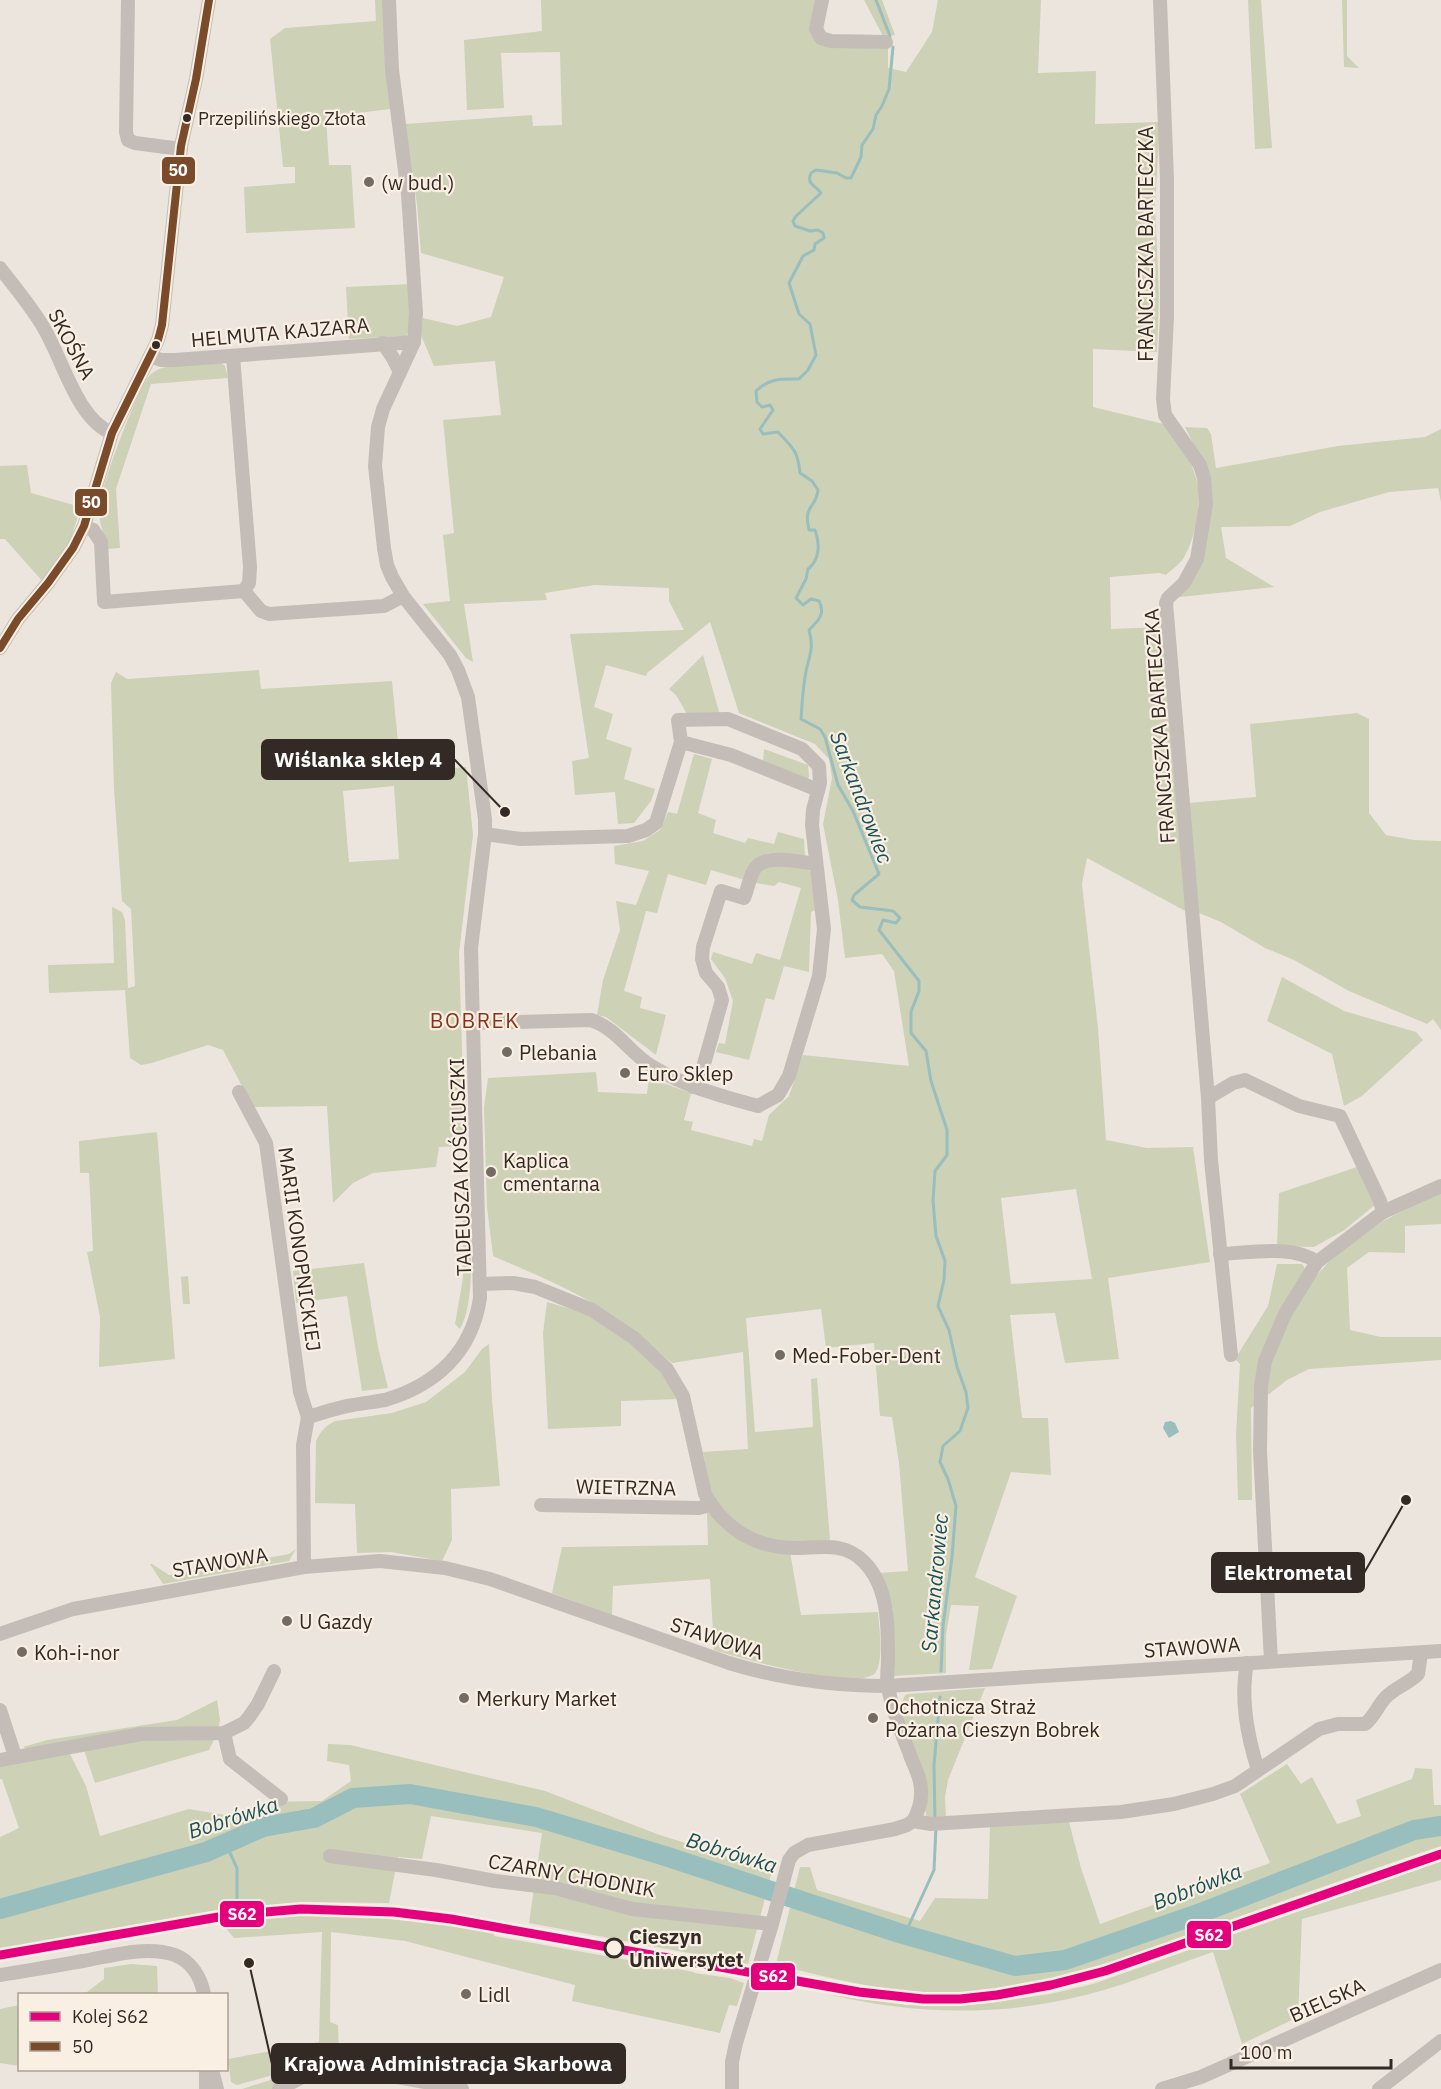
<svg xmlns="http://www.w3.org/2000/svg" width="1441" height="2089" font-family="'IBM Plex Sans',sans-serif">
  <style>
    .green { fill: #cdd1b6; fill-rule: evenodd }
    .water { fill: #99bebe }
    .lines { fill: none; stroke-linecap: round; stroke-linejoin: round }
    .stream { stroke: #99bebe; stroke-width: 3 }
    .river { stroke: #99bebe; stroke-width: 20 }
    .minor { stroke: #c4bdb7; stroke-width: 14 }
    .bus-1-casing { stroke: #faefe3; stroke-width: 12 }
    .bus-1 { stroke: #7a4b2a; stroke-width: 8 }
    .rail-1-casing { stroke: #faefe3; stroke-width: 14 }
    .rail-1 { stroke: #e5007d; stroke-width: 9 }
    .bus-dot { fill: #342a25; stroke: #faefe3; stroke-width: 2 }
    .poi-dot { fill: #746b65; stroke: #faefe3; stroke-width: 2 }
    .stop-dot { fill: #faefe3; stroke: #342a25; stroke-width: 3 }
    .labels { text-anchor: middle; dominant-baseline: central; stroke-width: 4.5; stroke-linejoin: round; paint-order: stroke }
    .bus-label { font-size: 18px; fill: #342a25; stroke: #faefe3; text-anchor: start }
    .poi-label { font-size: 20px; fill: #342a25; stroke: #faefe3; text-anchor: start }
    .street-label { font-size: 20px; fill: #342a25; stroke: #faefe3 }
    .stop-label { font-size: 20px; font-weight: bold; fill: #342a25; stroke: #faefe3; text-anchor: start }
    .water-label { font-size: 21px; font-style: italic; fill: #195357; stroke: #faefe3 }
    .neighbourhood-label { font-size: 21px; letter-spacing: 1.5px; fill: #87341b; stroke: #faefe3 }
    .leader { fill: none; stroke: #342a25; stroke-width: 2 }
    .callout-dot { fill: #342a25; stroke: #faefe3; stroke-width: 2 }
    .callout { fill: #342a25; stroke: #342a25; stroke-width: 2 }
    .callout-label { font-size: 21px; text-anchor: middle; font-weight: bold; fill: #fff }
    .line-badge { stroke: #faefe3; stroke-width: 2 }
    .badge-label { font-size: 16px; text-anchor: middle; font-weight: bold; fill: #fff }
  </style>
  <rect width="100%" height="100%" fill="#ece5dd"/>
  <g class="green">
    <polygon points="375,0 385,0 390,109 326,117 329,165 351,165 355,228 246,233 244,187 295,183 295,167 283,167 270,39 285,28 376,21"/>
    <path d="M 541,0 L 819,0 L 815,39 L 888,45 L 888,68 L 906,72 L 932,32 L 938,0 L 1041,0 L 1038,73 L 1096,71 L 1095,124 L 1160,122 L 1155,205 L 1159,295 L 1157,352 L 1093,349 L 1093,407 L 1168,425 C 1179,442 1191,459 1196,478 C 1203,503 1196,537 1183,559 C 1179,565 1171,570 1166,575 L 1159,573 L 1110,577 L 1111,629 L 1162,627 L 1181,857 L 1189,913 L 1087,858 L 1082,884 L 1098,1028 L 1106,1140 L 1147,1148 L 1193,1147 L 1210,1262 L 1108,1278 L 1119,1359 L 1065,1363 L 1055,1313 L 1010,1315 L 1022,1418 L 1048,1418 L 1051,1475 L 1011,1472 L 975,1577 L 1017,1596 L 992,1669 L 969,1670 L 979,1606 L 951,1605 L 946,1635 L 946,1673 L 893,1676 L 893,1609 L 879,1573 L 908,1571 L 899,1463 L 892,1417 L 880,1416 L 874,1343 L 826,1348 L 821,1309 L 746,1318 L 755,1432 L 813,1427 L 811,1379 L 817,1378 L 830,1540 C 812,1542 793,1545 775,1543 C 753,1541 720,1513 712,1493 C 707,1481 706,1465 703,1452 L 748,1449 L 743,1352 L 672,1363 C 649,1344 627,1325 602,1309 C 568,1287 529,1272 493,1256 L 487,1207 L 484,1107 L 488,1078 L 596,1072 L 598,1092 L 647,1094 L 649,1078 L 691,1093 L 684,1120 L 693,1122 L 691,1130 L 752,1146 L 754,1139 L 762,1141 L 769,1115 L 789,1096 L 803,1055 L 909,1066 L 894,971 L 882,954 L 845,958 L 838,900 L 823,824 L 832,778 L 829,759 L 815,744 L 739,713 L 710,622 L 647,673 L 646,676 L 606,665 L 594,707 L 613,714 L 606,739 L 632,748 L 624,779 L 655,789 L 651,801 L 634,823 L 618,824 L 615,792 L 575,795 L 572,761 L 589,758 L 570,634 L 684,630 L 669,601 L 669,588 L 594,585 L 545,593 L 547,600 L 464,604 L 473,662 L 466,658 L 423,604 L 450,601 L 443,535 L 454,533 L 443,420 L 501,415 L 495,361 L 434,366 L 420,333 L 423,318 L 457,326 L 491,317 L 504,277 L 421,253 L 417,204 L 405,124 L 532,115 L 533,126 L 562,125 L 560,52 L 501,53 L 504,108 L 467,110 L 464,40 L 542,31 ZM 1076,1189 L 1092,1279 L 1011,1284 L 1001,1198 Z"/>
    <polygon points="864,0 882,0 895,35 883,36"/>
    <polygon points="1248,0 1261,0 1272,148 1255,149"/>
    <polygon points="1342,0 1347,0 1347,56 1359,68 1344,67"/>
    <polygon points="411,284 411,326 406,336 349,339 346,287"/>
    <path d="M 219,362 L 225,366 L 228,378 L 151,384 L 116,489 L 120,548 L 107,549 C 105,537 98,520 99,508 C 100,489 138,386 151,374 C 165,362 201,363 219,362 Z"/>
    <polygon points="1185,427 1207,428 1211,434 1216,468 1338,446 1425,437 1441,429 1441,502 1438,488 1389,492 1320,512 1290,526 1221,527 1226,558 1274,587 1171,598 1198,549 1208,474"/>
    <polygon points="27,465 31,493 81,507 68,547 44,583 5,539 0,539 0,466"/>
    <polygon points="703,655 720,715 687,714 676,695 669,689"/>
    <path d="M 259,670 L 261,689 L 392,681 L 401,772 L 466,767 L 473,835 L 459,953 L 465,1146 L 439,1147 L 436,1167 L 373,1173 L 353,1183 L 333,1203 L 327,1106 L 253,1107 L 223,1050 L 208,1045 L 152,1063 L 141,1065 L 130,1058 L 125,990 L 49,993 L 48,965 L 114,963 L 112,907 L 122,912 L 125,920 L 128,988 L 135,986 L 131,909 L 122,901 L 114,789 L 111,683 L 116,672 L 127,679 ZM 394,786 L 399,859 L 349,862 L 343,791 Z"/>
    <polygon points="1357,713 1369,719 1369,813 1386,835 1414,840 1441,841 1441,1030 1433,1019 1427,1024 1349,991 1294,960 1265,948 1221,922 1199,913 1189,803 1256,797 1250,724"/>
    <polygon points="764,749 808,765 809,777 806,782 763,762"/>
    <polygon points="694,754 712,759 698,813 716,820 713,833 745,843 748,838 774,844 778,832 804,839 805,858 769,853 753,860 745,880 711,870 706,885 668,874 657,913 646,911 624,991 642,997 640,1008 666,1015 656,1055 606,1017 597,1015 603,980 620,930 616,901 636,905 649,871 615,864 614,846 643,841 660,830 668,812 677,814"/>
    <polygon points="767,863 806,868 811,872 818,909 811,912 809,972 784,966 774,1000 766,998 749,1060 716,1052 719,1043 725,1044 733,1001 725,978 711,959 713,952 752,964 756,953 780,960 801,888 779,882 774,886 756,883 760,868"/>
    <polygon points="1282,977 1344,1011 1416,1032 1423,1040 1362,1096 1344,1106 1332,1054 1267,1021"/>
    <polygon points="157,1132 175,1359 99,1367 100,1317 87,1252 93,1251 89,1173 80,1173 79,1141"/>
    <polygon points="1360,1166 1376,1204 1343,1231 1314,1247 1277,1246 1279,1193"/>
    <path d="M 463,1182 L 468,1183 C 469,1220 478,1298 460,1329 L 455,1324 L 463,1278 Z"/>
    <polygon points="1441,1192 1441,1224 1405,1226 1405,1253 1369,1252 1347,1268 1350,1330 1381,1337 1441,1337 1441,1360 1309,1369 1287,1380 1251,1408 1252,1500 1238,1500 1236,1434 1240,1364 1235,1359 1268,1306 1277,1264 1302,1264 1313,1280 1332,1258 1383,1221"/>
    <polygon points="364,1263 378,1347 388,1388 362,1391 347,1296 296,1303 293,1271"/>
    <polygon points="188,1276 190,1304 183,1304 181,1277"/>
    <polygon points="547,1302 592,1315 630,1343 661,1371 679,1399 621,1401 621,1426 548,1429 543,1333"/>
    <path d="M 489,1344 L 492,1400 L 500,1486 L 451,1489 L 452,1540 L 442,1561 L 391,1552 L 357,1553 L 355,1504 L 315,1503 L 316,1441 C 321,1431 325,1426 335,1421 L 392,1413 L 426,1402 L 465,1372 L 482,1349 Z"/>
    <path d="M 707,1512 L 737,1538 L 790,1552 L 801,1615 L 878,1612 C 879,1627 884,1658 876,1672 C 862,1693 737,1657 714,1650 L 710,1579 L 613,1586 L 612,1615 L 552,1593 L 562,1547 L 708,1545 Z"/>
    <polygon points="296,1549 289,1561 283,1562 163,1584 150,1564 152,1564 169,1575 289,1554"/>
    <polygon points="985,1688 948,1780 945,1797 946,1818 927,1818 901,1705 905,1695 909,1694"/>
    <polygon points="217,1700 220,1720 218,1729 28,1750 23,1747 47,1740 177,1720"/>
    <polygon points="216,1736 209,1750 95,1783 84,1750 149,1739"/>
    <polygon points="328,1744 350,1745 545,1791 657,1834 756,1866 773,1867 748,1964 529,1923 542,1833 431,1816 422,1859 398,1857 389,1903 312,1902 223,1909 0,1949 0,1837 19,1828 2,1779 0,1779 0,1765 70,1754 86,1786 100,1836 189,1809 225,1815 266,1802 322,1801 351,1781 349,1765 327,1761"/>
    <path d="M 1287,1764 L 1301,1784 L 1312,1777 L 1337,1824 L 1361,1816 L 1356,1800 L 1412,1779 L 1415,1768 L 1432,1769 L 1434,1805 L 1441,1805 L 1441,1846 C 1360,1873 1281,1902 1201,1930 C 1123,1958 1039,1992 955,1993 C 894,1994 834,1980 776,1964 L 800,1867 L 810,1867 L 817,1890 L 920,1921 L 935,1898 L 988,1899 L 990,1823 L 1068,1818 L 1081,1868 L 1100,1924 L 1270,1863 L 1240,1794 Z"/>
    <path d="M 1441,1861 L 1441,1880 L 1302,1919 L 1298,2017 L 1242,2044 L 1213,1952 C 1165,1968 1118,1989 1068,1999 C 989,2017 905,2013 827,1994 L 907,2005 L 981,2004 L 1050,1994 L 1093,1984 Z"/>
    <polygon points="301,1915 371,1917 495,1931 494,1936 694,1972 694,1973 730,1978 744,1983 737,2006 729,2005 720,2033 572,2001 575,1985 405,1941 331,1932 330,2022 338,2025 339,2057 237,2085 231,2082 228,2059 319,2042 322,1932 234,1938 219,1920"/>
    <polygon points="131,1964 157,1966 158,1994 76,1994 87,1992 104,1979 104,1968"/>
    <polygon points="19,2005 19,2066 0,2063 0,2009"/>
    <polygon points="311,2067 273,2089 242,2089"/>
  </g>
  <polygon class="water" points="1171,1421 1175,1423 1179,1432 1169,1438 1163,1428 1165,1422"/>
  <g class="lines">
    <g class="stream">
      <polyline points="876,0 890,36"/>
      <path d="M 893,47 L 889,89 L 882,106 L 876,115 L 873,129 L 862,145 L 861,157 L 851,178 L 846,178 L 837,173 L 816,170 L 811,173 C 806,184 815,185 821,193 L 796,216 L 793,221 L 795,226 L 810,231 L 818,230 L 823,233 L 824,238 L 815,244 L 814,250 L 803,256 L 789,283 L 799,314 L 810,324 L 816,355 L 808,370 L 799,379 C 781,379 769,378 756,391 L 757,402 L 762,407 L 770,405 L 773,410 L 760,429 L 763,434 L 778,432 C 793,448 798,451 800,473 L 812,481 L 818,490 C 816,509 803,504 809,530 L 815,530 C 820,543 820,560 808,569 L 806,579 L 796,598 L 803,605 L 811,599 L 819,601 C 826,614 818,621 809,630 C 814,648 810,654 806,671 C 803,687 802,702 801,719 L 820,729 L 825,737 L 838,785 L 853,811 L 879,874 L 854,895 L 852,900 L 860,907 L 893,911 L 900,918 L 896,923 L 883,920 L 879,930 L 919,981 L 919,991 L 911,1012 L 911,1033 L 926,1051 L 931,1081 L 947,1130 L 947,1155 L 935,1171 L 933,1201 L 936,1236 L 945,1261 L 944,1280 L 938,1306 L 949,1330 L 957,1367 L 966,1392 L 968,1408 L 960,1431 L 943,1446 L 940,1462 L 948,1479 L 956,1506 L 952,1557 L 943,1626 L 941,1671"/>
      <polyline points="935,1821 934,1765 940,1697"/>
      <polyline points="226,1844 237,1868 237,1910"/>
      <polyline points="239,1918 239,1924"/>
      <polyline points="905,1934 934,1870 936,1827"/>
    </g>
    <polyline class="river" points="0,1909 206,1852 263,1827 314,1818 353,1798 410,1794 536,1817 665,1856 899,1933 1015,1966 1065,1960 1198,1914 1414,1830 1441,1826"/>
    <g class="minor">
      <polyline points="128,0 126,132 128,140 135,143 181,149"/>
      <polyline points="822,0 816,29 821,38 831,41 886,42"/>
      <polyline points="1160,0 1167,179 1167,317 1163,399 1165,415 1200,465 1204,478 1206,504 1197,559 1184,583 1168,598 1166,603 1208,1098 1211,1160 1231,1355"/>
      <path d="M 0,268 C 14,286 30,305 42,325 C 62,356 76,419 112,433"/>
      <polyline points="383,343 393,358 400,372"/>
      <polyline points="150,356 161,360 175,360 414,342"/>
      <polyline points="233,356 250,567 249,583 244,591"/>
      <polyline points="84,526 93,530 101,542 104,602 244,591 261,611 269,614 384,606 403,596"/>
      <polyline points="0,648 18,619 48,583 73,548 84,526 112,433 158,340 162,325 181,146 196,79 209,0"/>
      <polyline points="681,742 731,755 818,790"/>
      <path d="M 474,1023 L 591,1020 C 618,1029 629,1053 653,1067 C 686,1087 722,1096 758,1106 L 778,1095 L 789,1076 L 819,976 L 824,929 L 812,825 L 813,810 L 820,783 L 819,766 L 802,749 L 728,719 L 678,720 L 681,742 L 656,823 L 646,830 L 628,836 L 521,839 L 485,834"/>
      <path d="M 693,1087 L 702,1071 L 722,1000 L 718,987 L 706,973 L 702,959 L 703,947 L 721,891 L 744,898 C 748,888 750,874 756,867 C 767,854 801,862 816,864"/>
      <polyline points="239,1092 266,1143 300,1392 308,1417 303,1445 304,1567"/>
      <polyline points="1208,1098 1233,1083 1245,1080 1299,1106 1340,1116 1380,1201 1383,1212"/>
      <path d="M 1220,1254 C 1249,1253 1293,1244 1317,1262"/>
      <path d="M 481,1284 L 513,1283 L 535,1287 L 592,1310 L 634,1338 L 667,1369 L 683,1396 L 705,1494 C 723,1528 756,1548 794,1548 C 819,1548 843,1541 863,1561 C 889,1586 888,1626 888,1660 C 888,1668 886,1678 888,1687 C 892,1709 901,1732 909,1752 C 912,1762 918,1772 920,1782 C 923,1796 920,1809 913,1821"/>
      <path d="M 308,1417 C 323,1413 338,1407 353,1405 C 363,1403 374,1402 385,1400 C 436,1385 472,1352 480,1298 L 471,948 L 485,834 L 485,819 L 468,697 L 458,670 L 450,655 L 403,596 L 392,577 L 387,565 L 384,548 L 375,466 L 378,427 L 383,409 L 414,342 L 416,313 L 408,194 L 392,70 L 389,0"/>
      <polyline points="541,1505 699,1508 711,1505"/>
      <path d="M 0,1634 L 73,1609 L 304,1567 L 380,1561 L 445,1568 L 490,1579 L 729,1663 C 781,1679 832,1686 887,1686 L 1441,1651"/>
      <polyline points="1271,1661 1260,1451 1261,1386 1265,1361 1285,1314 1317,1262 1383,1212 1441,1186"/>
      <path d="M 1247,1663 C 1240,1699 1247,1735 1258,1770"/>
      <polyline points="0,1710 15,1756"/>
      <polyline points="224,1733 230,1759 281,1799"/>
      <polyline points="0,1760 141,1734 224,1733 244,1723 249,1717 258,1704 274,1671"/>
      <polyline points="330,1856 436,1870 495,1881 555,1888 632,1909 772,1924"/>
      <path d="M 0,1975 C 28,1971 55,1966 83,1961 C 111,1956 146,1945 175,1955 C 192,1962 201,1978 204,1994"/>
      <polyline points="206,2070 206,2089"/>
      <polyline points="212,2070 217,2089"/>
      <polyline points="279,2089 316,2070 338,2066 462,2089"/>
      <path d="M 732,2089 L 732,2062 L 736,2043 L 772,1924 L 789,1860 L 794,1853 L 808,1845 L 895,1829 L 907,1825 L 913,1821 L 931,1824 L 1121,1812 L 1174,1804 L 1213,1794 L 1235,1786 L 1319,1729 L 1338,1724 L 1365,1724 C 1375,1716 1378,1705 1386,1697 C 1396,1687 1408,1684 1418,1674 L 1421,1653"/>
      <polyline points="1162,2089 1201,2077 1441,1970"/>
      <polyline points="1379,2089 1441,2041"/>
    </g>
    <g class="bus-1-casing">
      <polyline id="bus-1" points="0,648 18,619 48,583 73,548 84,526 112,433 158,340 162,325 181,146 196,79 209,0"/>
    </g>
    <use href="#bus-1" class="bus-1"/>
    <g class="rail-1-casing">
      <polyline id="rail-1" points="0,1955 230,1915 301,1909 394,1912 451,1919 859,1992 923,1999 960,1999 997,1995 1051,1985 1105,1971 1441,1854"/>
    </g>
    <use href="#rail-1" class="rail-1"/>
  </g>
  <g class="bus-dot">
    <circle cx="187" cy="118" r="5"/>
    <circle cx="156" cy="345" r="5"/>
  </g>
  <g class="poi-dot">
    <circle cx="369" cy="182" r="6"/>
    <circle cx="507" cy="1052" r="6"/>
    <circle cx="625" cy="1073" r="6"/>
    <circle cx="491" cy="1172" r="6"/>
    <circle cx="780" cy="1355" r="6"/>
    <circle cx="287" cy="1621" r="6"/>
    <circle cx="22" cy="1652" r="6"/>
    <circle cx="464" cy="1698" r="6"/>
    <circle cx="873" cy="1718" r="6"/>
    <circle cx="466" cy="1994" r="6"/>
  </g>
  <circle class="stop-dot" cx="614" cy="1948" r="9"/>
  <g class="labels">
    <g class="bus-label">
      <text x="198" y="118">Przepilińskiego Złota</text>
    </g>
    <g class="poi-label">
      <text x="381" y="182">(w bud.)</text>
      <text x="519" y="1052">Plebania</text>
      <text x="637" y="1073">Euro Sklep</text>
      <text x="503" y="1160">Kaplica<tspan x="503" dy="23">cmentarna</tspan></text>
      <text x="792" y="1355">Med-Fober-Dent</text>
      <text x="299" y="1621">U Gazdy</text>
      <text x="34" y="1652">Koh-i-nor</text>
      <text x="476" y="1698">Merkury Market</text>
      <text x="885" y="1706">Ochotnicza Straż<tspan x="885" dy="23">Pożarna Cieszyn Bobrek</tspan></text>
      <text x="478" y="1994">Lidl</text>
    </g>
    <g class="street-label">
      <text transform="translate(1145 244) rotate(-90)">FRANCISZKA BARTECZKA</text>
      <text transform="translate(280 332) rotate(-5)">HELMUTA KAJZARA</text>
      <text transform="translate(72 344) rotate(62)">SKOŚNA</text>
      <text transform="translate(1159 726) rotate(-94)">FRANCISZKA BARTECZKA</text>
      <text transform="translate(460 1167) rotate(-92)">TADEUSZA KOŚCIUSZKI</text>
      <text transform="translate(300 1249) rotate(82)">MARII KONOPNICKIEJ</text>
      <text transform="translate(626 1487) rotate(1)">WIETRZNA</text>
      <text transform="translate(220 1562) rotate(-10)">STAWOWA</text>
      <text transform="translate(717 1638) rotate(18)">STAWOWA</text>
      <text transform="translate(1192 1647) rotate(-4)">STAWOWA</text>
      <text transform="translate(572 1875) rotate(10)">CZARNY CHODNIK</text>
      <text transform="translate(1327 2000) rotate(-24)">BIELSKA</text>
    </g>
    <g class="stop-label">
      <text x="629" y="1936">Cieszyn<tspan x="629" dy="23">Uniwersytet</tspan></text>
    </g>
    <g class="water-label">
      <text transform="translate(862 797) rotate(69)">Sarkandrowiec</text>
      <text transform="translate(934 1583) rotate(-85)">Sarkandrowiec</text>
      <text transform="translate(233 1817) rotate(-18)">Bobrówka</text>
      <text transform="translate(732 1852) rotate(17)">Bobrówka</text>
      <text transform="translate(1197 1886) rotate(-21)">Bobrówka</text>
    </g>
    <g class="neighbourhood-label">
      <text x="475" y="1020">BOBREK</text>
    </g>
  </g>
  <path class="leader" d="M505 812L454 759M1406 1500L1364 1573M249 1963L272 2064"/>
  <g class="callout-dot">
    <circle cx="505" cy="812" r="6"/>
    <circle cx="1406" cy="1500" r="6"/>
    <circle cx="249" cy="1963" r="6"/>
  </g>
  <g class="callout">
    <rect x="262" y="740" width="192" height="39" rx="6"/>
    <rect x="1212" y="1553" width="152" height="39" rx="6"/>
    <rect x="272" y="2044" width="353" height="39" rx="6"/>
  </g>
  <g class="callout-label">
    <text x="358" y="767">Wiślanka sklep 4</text>
    <text x="1288" y="1580">Elektrometal</text>
    <text x="448" y="2071">Krajowa Administracja Skarbowa</text>
  </g>
  <g class="line-badge">
    <rect x="161" y="156" width="35" height="29" rx="6" fill="#7a4b2a"/>
    <rect x="74" y="488" width="34" height="29" rx="6" fill="#7a4b2a"/>
    <rect x="219" y="1900" width="46" height="28" rx="6" fill="#e5007d"/>
    <rect x="1186" y="1920" width="46" height="29" rx="6" fill="#e5007d"/>
    <rect x="750" y="1962" width="46" height="29" rx="6" fill="#e5007d"/>
  </g>
  <g class="badge-label">
    <text x="178" y="176">50</text>
    <text x="91" y="508">50</text>
    <text x="242" y="1920">S62</text>
    <text x="1209" y="1941">S62</text>
    <text x="773" y="1982">S62</text>
  </g>
  <rect x="18" y="1993" width="210" height="78" fill="#faefe3" stroke="#aba097" stroke-width="1.5"/>
  <rect x="30" y="2012" width="30" height="9" fill="#e5007d" stroke="#aba097" stroke-width="1.5"/>
  <text x="72" y="2023" font-size="18" fill="#342a25">Kolej S62</text>
  <rect x="30" y="2042" width="30" height="9" fill="#7a4b2a" stroke="#aba097" stroke-width="1.5"/>
  <text x="72" y="2053" font-size="18" fill="#342a25">50</text>
  <path d="M1231 2059v9h160v-9" fill="none" stroke="#342a25" stroke-width="3"/>
  <text x="1240" y="2059" font-size="18" fill="#342a25" stroke="#faefe3" stroke-width="4.5" paint-order="stroke">100 m</text>
</svg>
